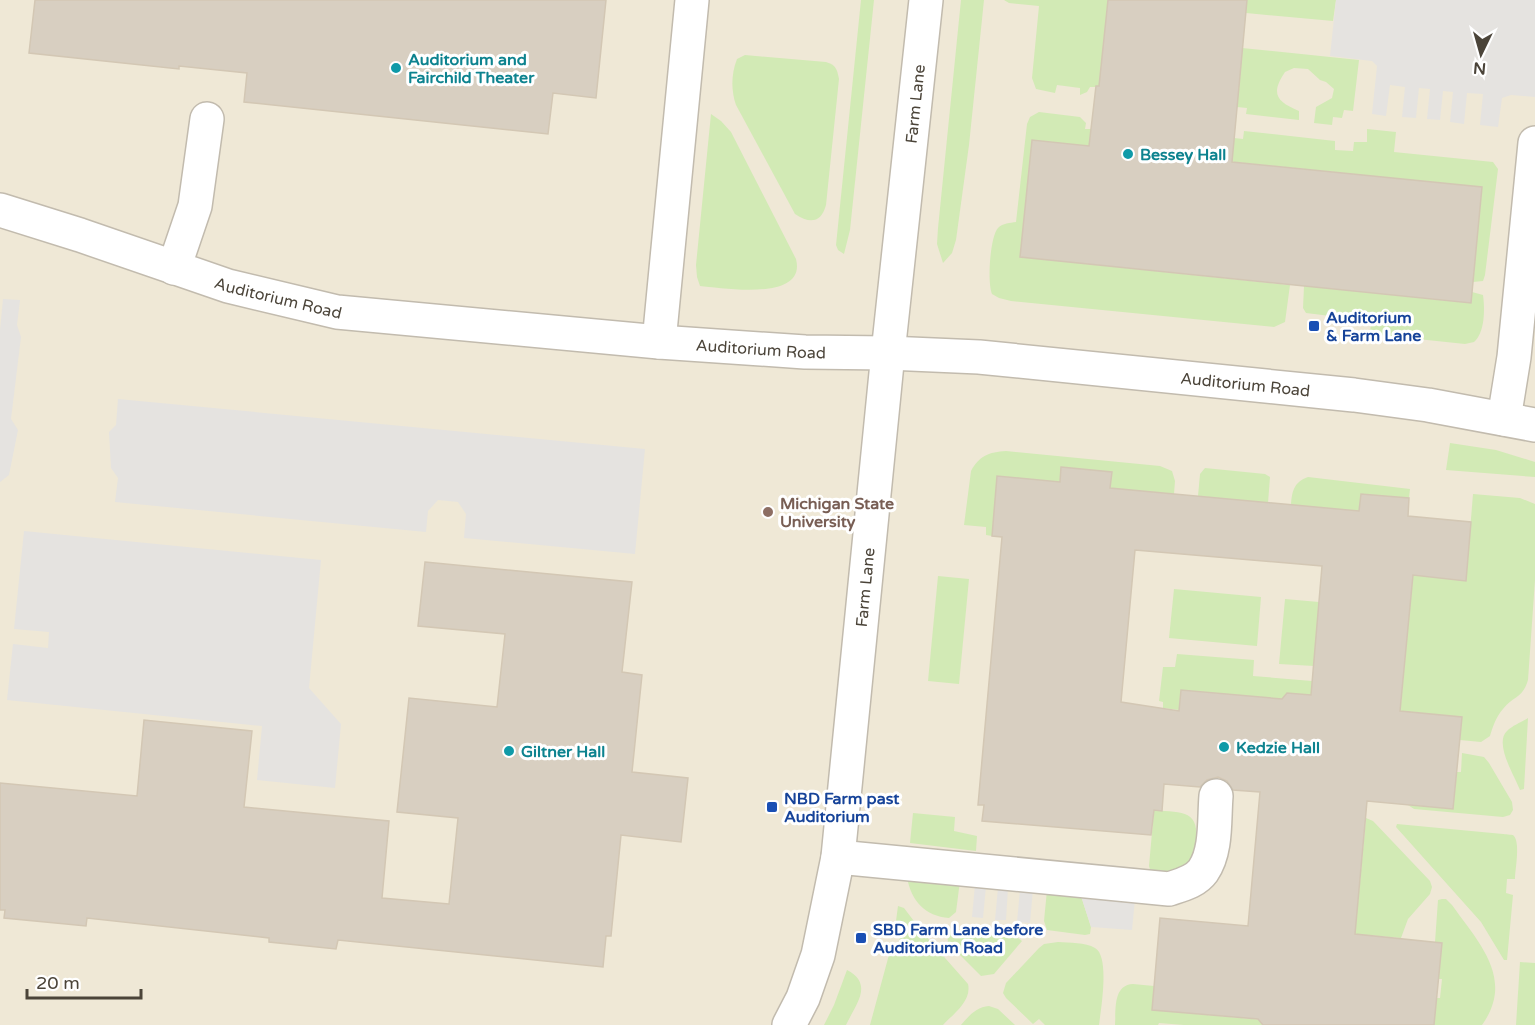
<svg xmlns="http://www.w3.org/2000/svg" width="1535" height="1025" viewBox="0 0 1535 1025" font-family="'Varela Round',sans-serif">
<style>
.education{fill:#efe8d6}
.green{fill:#d2eab5}
.parking{fill:#e5e3e0}
.building{fill:#d8cfc1;stroke:#d3c7b4;stroke-width:1.5;fill-rule:evenodd}
.lines{fill:none;stroke-linecap:round;stroke-linejoin:round}
.minor-casing{stroke:#c2bbae;stroke-width:36}
.minor{stroke:#fff;stroke-width:33}
.culture-dot{fill:#0f9aa8;stroke:#fff;stroke-width:2}
.transit-dot{fill:#1a4fb4;stroke:#fff;stroke-width:2}
.education-dot{fill:#8d6e63;stroke:#fff;stroke-width:2}
.labels{text-anchor:middle;stroke-width:6;stroke-linejoin:round;paint-order:stroke}
.culture-label{font-size:16px;font-weight:bold;fill:#0d838f;stroke:#fff;text-anchor:start}
.street-label{font-size:16px;fill:#4b4439;stroke:#fff}
.transit-label{font-size:16px;font-weight:bold;fill:#164399;stroke:#fff;text-anchor:start}
.education-label{font-size:16px;font-weight:bold;fill:#785e54;stroke:#fff;text-anchor:start}
</style>
<rect width="100%" height="100%" fill="#f6f3ec"/>
<rect class="education" x="0" y="0" width="1535" height="1025"/>
<g class="green">
<polygon points="861,0 874,0 850,230 844,254 838,250 836,245"/>
<polygon points="961,0 984,0 969,145 956,240 952,253 943,263 937,244 938,228"/>
<polygon points="1004,0 1108,0 1101,69 1104,87 1090,87 1087,92 1080,95 1080,88 1057,85 1055,93 1036,89 1032,78 1039,6 1009,3"/>
<polygon points="1247,0 1336,0 1333,21 1246,13"/>
<path d="M1242,48L1359,60L1353,111L1344,110L1342,118L1333,117L1332,125L1314,123L1316,107L1332,98L1334,89L1326,82L1320,80L1308,69L1294,68L1285,72C1270,94 1277,102 1299,111V120L1246,114L1247,108L1237,107L1238,101L1230,100Z"/>
<path d="M745,55L826,62C836,65 837,69 839,79L826,205C821,223 810,224 795,214L736,105C731,91 731,74 737,59Z"/>
<path d="M1039,112L1080,117L1086,123L1085,129H1091L1097,147L1032,140L1021,257L1290,285L1285,322L1274,327L1011,301L999,298L992,294C987,282 990,237 998,228C1003,223 1010,223 1016,222L1027,124L1030,117Z"/>
<path d="M711,114L721,121L731,132L796,259C807,302 723,288 700,286L697,277L696,265Z"/>
<polygon points="1367,129 1396,132 1394,152 1493,162 1498,169 1485,275 1483,281 1473,282 1482,187 1225,161 1234,138 1243,139 1244,131 1335,141 1335,150 1353,151 1354,142 1367,142"/>
<path d="M1304,286L1470,303L1472,292L1483,295C1485,309 1485,333 1474,342L1465,344L1370,334L1371,321L1306,313L1303,308Z"/>
<polygon points="1450,443 1496,450 1535,462 1535,477 1446,470"/>
<path d="M1006,451L1160,466L1172,471L1175,481L1174,494L1110,488L1111,472L1062,467L1060,482L998,476L992,536L986,535V527L964,525L971,471C979,456 989,452 1006,451Z"/>
<polygon points="1205,468 1265,474 1270,477 1268,503 1198,496 1200,474"/>
<path d="M1308,477L1410,489L1409,498L1361,494L1359,511L1291,505C1292,491 1294,482 1308,477Z"/>
<path d="M1473,494L1520,498L1535,504V580L1528,680C1523,698 1513,696 1503,709C1496,717 1493,726 1490,736L1481,742L1460,740L1462,717L1397,711L1401,703L1413,575L1466,580Z"/>
<polygon points="938,576 969,579 959,684 928,681"/>
<polygon points="1174,589 1261,597 1257,646 1169,638"/>
<polygon points="1285,599 1319,602 1314,666 1279,664"/>
<polygon points="1177,654 1254,660 1253,676 1312,681 1311,695 1287,693 1284,699 1181,690 1179,710 1163,708 1163,702 1159,701 1163,667 1175,667"/>
<path d="M1528,718L1524,789L1520,790C1514,775 1494,743 1507,731C1513,725 1522,722 1528,718Z"/>
<polygon points="1462,753 1484,757 1489,763 1512,802 1513,810 1510,815 1503,817 1414,809 1408,805 1453,809 1457,772 1461,772"/>
<path d="M1154,810C1184,813 1200,809 1196,846C1195,856 1195,865 1190,875L1151,873L1149,866Z"/>
<polygon points="913,813 955,817 954,831 977,836 976,851 910,843"/>
<polygon points="1366,818 1373,821 1430,881 1432,887 1430,894 1408,919 1401,938 1355,934"/>
<path d="M1397,824L1503,834C1504,834 1512,835 1513,835C1521,841 1515,870 1515,879H1507L1506,893L1513,895L1507,960H1504L1481,922L1396,827Z"/>
<path d="M907,877L960,881L956,912L949,918C925,916 911,901 907,877Z"/>
<polygon points="1047,890 1081,896 1091,927 1090,934 1085,935 1047,930 1044,921"/>
<path d="M1442,899H1446L1452,905C1479,943 1515,979 1482,1025H1434L1436,998H1440L1442,979H1438L1442,943L1435,942L1438,900Z"/>
<path d="M898,906L904,908L923,933L968,984C972,1001 953,1014 943,1025H870L890,951L896,952L900,937L894,936L895,926L901,925V923L896,921Z"/>
<path d="M951,930L1018,938L1022,941L994,974L981,976L949,944C947,938 946,935 951,930Z"/>
<path d="M1058,942C1070,943 1085,942 1095,948C1110,956 1101,1009 1099,1025H1045L1039,1019L1033,1024L1006,998L1003,993L1006,983L1039,948L1044,944Z"/>
<polygon points="1520,962 1535,963 1535,1025 1516,1025"/>
<path d="M847,970C874,984 856,1004 846,1025H824L834,1005Z"/>
<path d="M1133,984L1154,986L1152,1010L1263,1020V1025H1184L1159,1023L1158,1025H1115C1116,1009 1113,985 1133,984Z"/>
<path d="M989,1006L998,1009L1015,1025H961C969,1016 976,1007 989,1006Z"/>
</g>
<g class="parking">
<polygon points="1336,0 1535,0 1535,97 1511,95 1502,98 1498,127 1480,125 1483,94 1467,93 1464,124 1450,122 1453,92 1443,91 1440,120 1427,119 1430,89 1419,88 1416,118 1402,117 1405,87 1390,85 1386,116 1372,114 1377,66 1372,61 1330,56"/>
<polygon points="3,299 20,300 17,325 21,337 11,419 18,430 9,475 0,482 0,330"/>
<polygon points="118,399 645,449 635,554 464,538 466,514 458,502 438,500 428,511 426,532 115,502 118,478 111,468 109,432 116,425"/>
<polygon points="24,531 321,560 309,688 341,724 335,788 257,780 262,726 7,700 13,644 48,648 49,632 14,629"/>
<polygon points="978,853 1138,868 1132,930 1091,927 1081,896 1033,889 1030,923 1017,922 1020,890 1008,888 1006,920 995,920 998,888 986,886 983,918 972,917"/>
</g>
<g class="building">
<polygon points="35,0 606,0 596,98 553,93 548,134 244,102 247,73 179,66 179,69 29,53"/>
<polygon points="1108,0 1247,0 1232,162 1482,187 1471,303 1020,257 1032,140 1089,146 1096,86 1099,86"/>
<path d="M1061,467L1112,472L1110,488L1174,494L1359,511L1361,494L1409,498L1408,516L1471,522L1466,581L1413,575L1400,711L1462,717L1453,809L1367,801L1355,934L1442,943L1434,1025H1263L1258,1019L1152,1010L1160,918L1248,926L1260,792L1233,790L1227,781L1218,777L1207,780L1200,787L1164,784L1162,811L1154,810L1151,835L982,821L984,805H978L1002,537L992,536L997,476L1060,482ZM1135,550L1322,566L1311,695L1287,693L1282,699L1181,690L1179,711L1121,702Z"/>
<polygon points="425,562 632,582 622,672 642,675 632,772 688,778 681,842 621,835 611,936 606,936 603,967 338,940 336,949 269,942 269,938 87,918 86,926 4,918 5,910 0,910 0,783 137,796 144,720 252,731 244,807 389,821 382,898 449,904 458,818 397,812 409,698 497,707 505,634 418,626"/>
</g>
<g class="lines">
<defs>
<g id="minor">
<path id="s1" d="M0,210L80,235L228,286L337,312L659,342L805,352L888,353L979,357L1354,395L1428,405L1535,425"/>
<polyline points="174,268 195,206 207,119"/>
<polyline points="659,342 692,0"/>
<polyline points="1504,419 1514,357 1535,143"/>
<path d="M838,857L1169,889C1181,885 1195,882 1203,871C1217,851 1214,819 1216,796"/>
<path id="s2" d="M789,1025L803,998L818,955L838,857L888,353L926,0"/>
</g>
</defs>
<use href="#minor" class="minor-casing"/>
<use href="#minor" class="minor"/>
</g>
<g class="culture-dot">
<circle cx="396" cy="68" r="6"/>
<circle cx="1128" cy="154" r="6"/>
<circle cx="1224" cy="747" r="6"/>
<circle cx="509" cy="751" r="6"/>
</g>
<g class="transit-dot">
<rect x="1308" y="320" width="12" height="12" rx="3"/>
<rect x="766" y="801" width="12" height="12" rx="3"/>
<rect x="855" y="932" width="12" height="12" rx="3"/>
</g>
<circle class="education-dot" cx="768" cy="512" r="6"/>
<g class="labels">
<g class="culture-label">
<text x="408" y="65">Auditorium and<tspan x="408" dy="18">Fairchild Theater</tspan></text>
<text x="1140" y="160">Bessey Hall</text>
<text x="1236" y="753">Kedzie Hall</text>
<text x="521" y="757">Giltner Hall</text>
</g>
<g class="street-label">
<text dy="6" stroke="none"><textPath href="#s2" startOffset="933">Farm Lane</textPath></text>
<text dy="6" stroke="none"><textPath href="#s1" startOffset="292">Auditorium Road</textPath></text>
<text dy="6" stroke="none"><textPath href="#s1" startOffset="778">Auditorium Road</textPath></text>
<text dy="6" stroke="none"><textPath href="#s1" startOffset="1264">Auditorium Road</textPath></text>
<text dy="6" stroke="none"><textPath href="#s2" startOffset="447">Farm Lane</textPath></text>
</g>
<g class="transit-label">
<text x="1326" y="323">Auditorium<tspan x="1326" dy="18">&amp; Farm Lane</tspan></text>
<text x="784" y="804">NBD Farm past<tspan x="784" dy="18">Auditorium</tspan></text>
<text x="873" y="935">SBD Farm Lane before<tspan x="873" dy="18">Auditorium Road</tspan></text>
</g>
<g class="education-label">
<text x="780" y="509">Michigan State<tspan x="780" dy="18">University</tspan></text>
</g>
</g>
<g transform="translate(1481 54) rotate(185)" stroke="#ffffff" stroke-width="4.5" paint-order="stroke">
<path d="M0-4.5L10 22L0 15L-10 22Z" fill="#4b4439"/>
<text y="-9" font-size="16" font-weight="bold" text-anchor="middle" fill="#4b4439">N</text>
</g>
<path d="M27 989v9h114v-9" fill="none" stroke="#4b4439" stroke-width="3"/>
<text x="36" y="989" font-size="18" fill="#4b4439" stroke="#ffffff" stroke-width="4.5" paint-order="stroke">20 m</text>
</svg>
